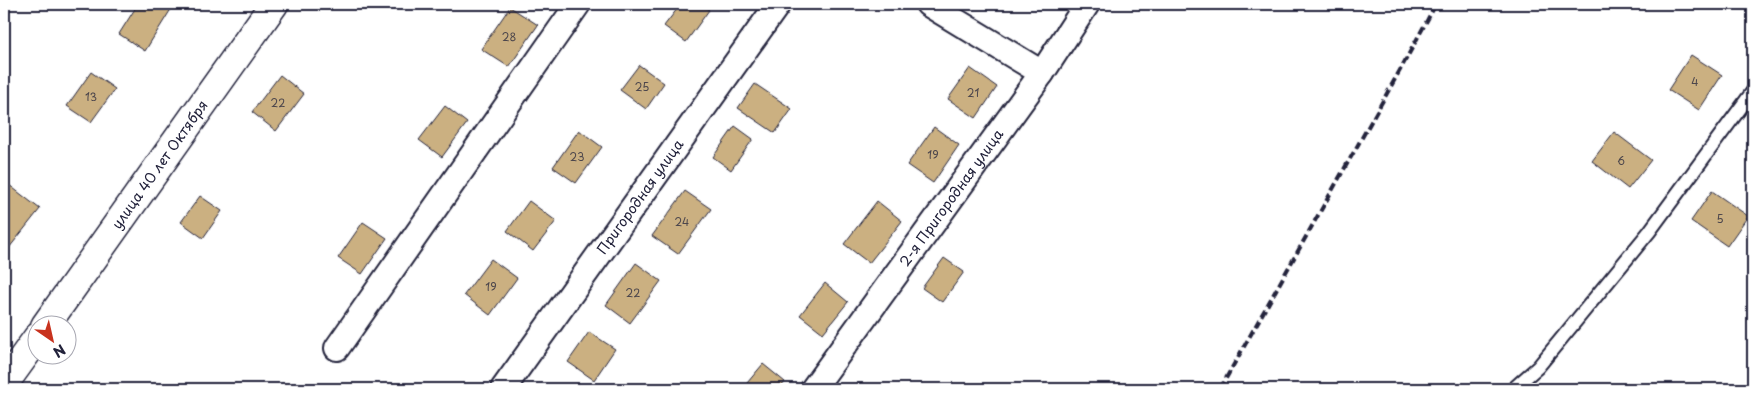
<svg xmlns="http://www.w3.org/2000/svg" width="1757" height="393" viewBox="0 0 1757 393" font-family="'Playpen Sans',sans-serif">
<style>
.building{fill:#cbb081;stroke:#22223b}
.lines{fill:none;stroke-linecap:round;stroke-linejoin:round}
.lane-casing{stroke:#22223b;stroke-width:16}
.street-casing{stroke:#22223b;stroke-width:28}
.secondary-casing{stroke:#22223b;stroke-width:31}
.lane{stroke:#fff;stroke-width:12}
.street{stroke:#fff;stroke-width:24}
.secondary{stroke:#fff;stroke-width:28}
.rail{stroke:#22223b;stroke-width:4;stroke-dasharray:8 4;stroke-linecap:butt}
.labels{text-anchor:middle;stroke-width:4;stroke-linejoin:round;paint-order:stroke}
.number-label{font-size:11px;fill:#4c464c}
.street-label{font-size:14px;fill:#22223b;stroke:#fff}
</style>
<rect width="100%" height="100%" fill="#fff"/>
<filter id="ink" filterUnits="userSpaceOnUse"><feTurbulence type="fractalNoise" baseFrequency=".02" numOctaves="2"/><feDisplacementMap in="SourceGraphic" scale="10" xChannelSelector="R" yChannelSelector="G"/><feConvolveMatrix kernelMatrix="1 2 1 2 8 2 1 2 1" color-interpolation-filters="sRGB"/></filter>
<g filter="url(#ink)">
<g class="building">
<polygon points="138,4 169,4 173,6 145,51 119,34"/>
<polygon points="681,4 700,4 709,10 686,42 664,26"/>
<polygon points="510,7 538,25 509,67 481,49"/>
<polygon points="1691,55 1722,75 1699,110 1668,90"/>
<polygon points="639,65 664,83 646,109 620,90"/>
<polygon points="970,68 997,87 976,118 948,99"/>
<polygon points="91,72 115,89 91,122 67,106"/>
<polygon points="280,75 304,94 276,131 252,112"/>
<polygon points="755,84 792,109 775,133 738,108"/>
<polygon points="445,106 467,123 442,157 419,140"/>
<polygon points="735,126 753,139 731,170 713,157"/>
<polygon points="934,127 959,145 933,183 907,165"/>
<polygon points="579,130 602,147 576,183 553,167"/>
<polygon points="1614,132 1651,160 1628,189 1592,161"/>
<polygon points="4,181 40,209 9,248 4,244"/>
<polygon points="685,191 711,209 678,254 652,236"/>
<polygon points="1712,191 1748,216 1727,246 1691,221"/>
<polygon points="200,196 222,211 203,238 181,222"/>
<polygon points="529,201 556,221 533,251 507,231"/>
<polygon points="877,201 902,221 869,263 844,244"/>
<polygon points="363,222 387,238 362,274 338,258"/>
<polygon points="944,258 964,272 942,302 922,288"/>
<polygon points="491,259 517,278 490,315 464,295"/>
<polygon points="636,263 661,281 630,323 606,305"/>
<polygon points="825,283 848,302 823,333 800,315"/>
<polygon points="589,332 615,349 594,380 568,362"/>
<polygon points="763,364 785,382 779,389 742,389"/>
</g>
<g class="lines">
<defs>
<polyline id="lane" points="1513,389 1538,367 1649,232 1753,91"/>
<g id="street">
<polyline points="928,4 1042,73"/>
<polyline points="337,348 578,4"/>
<path id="s1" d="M503,389L778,4"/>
<path id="s2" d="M813,389L1042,73L1087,4"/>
</g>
<g id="secondary">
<path id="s3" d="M45,326L274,4"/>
<polyline points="4,384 38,337"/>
</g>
</defs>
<use href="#lane" class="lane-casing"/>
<use href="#street" class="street-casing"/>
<use href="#secondary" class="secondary-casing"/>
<use href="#lane" class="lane"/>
<use href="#street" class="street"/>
<use href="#secondary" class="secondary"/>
<polyline class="rail" points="1220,389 1399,72 1436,4"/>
</g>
</g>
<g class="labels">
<g class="number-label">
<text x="509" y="41">28</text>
<text x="1695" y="86">4</text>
<text x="642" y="91">25</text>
<text x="973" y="97">21</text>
<text x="91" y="101">13</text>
<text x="278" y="107">22</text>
<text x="933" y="159">19</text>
<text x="577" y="161">23</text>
<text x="1621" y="165">6</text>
<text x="1720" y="223">5</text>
<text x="682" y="226">24</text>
<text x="491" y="291">19</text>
<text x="633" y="297">22</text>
</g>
<g class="street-label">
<text dy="5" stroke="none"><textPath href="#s3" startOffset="198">улица 40 лет Октября</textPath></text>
<text dy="5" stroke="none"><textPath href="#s1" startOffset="236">Пригородная улица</textPath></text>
<text dy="5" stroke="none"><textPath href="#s2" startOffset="236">2-я Пригородная улица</textPath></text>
</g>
</g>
<rect width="1757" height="393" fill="none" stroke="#fff" stroke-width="20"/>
<rect x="10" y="10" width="1737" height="373" fill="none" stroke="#22223b" stroke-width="2" filter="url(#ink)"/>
<g transform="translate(52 340) rotate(146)"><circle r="24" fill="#ffffff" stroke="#a7a7b1"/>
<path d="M0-4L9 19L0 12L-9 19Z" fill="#c8321e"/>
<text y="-8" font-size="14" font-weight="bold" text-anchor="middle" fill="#22223b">N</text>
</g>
</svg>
